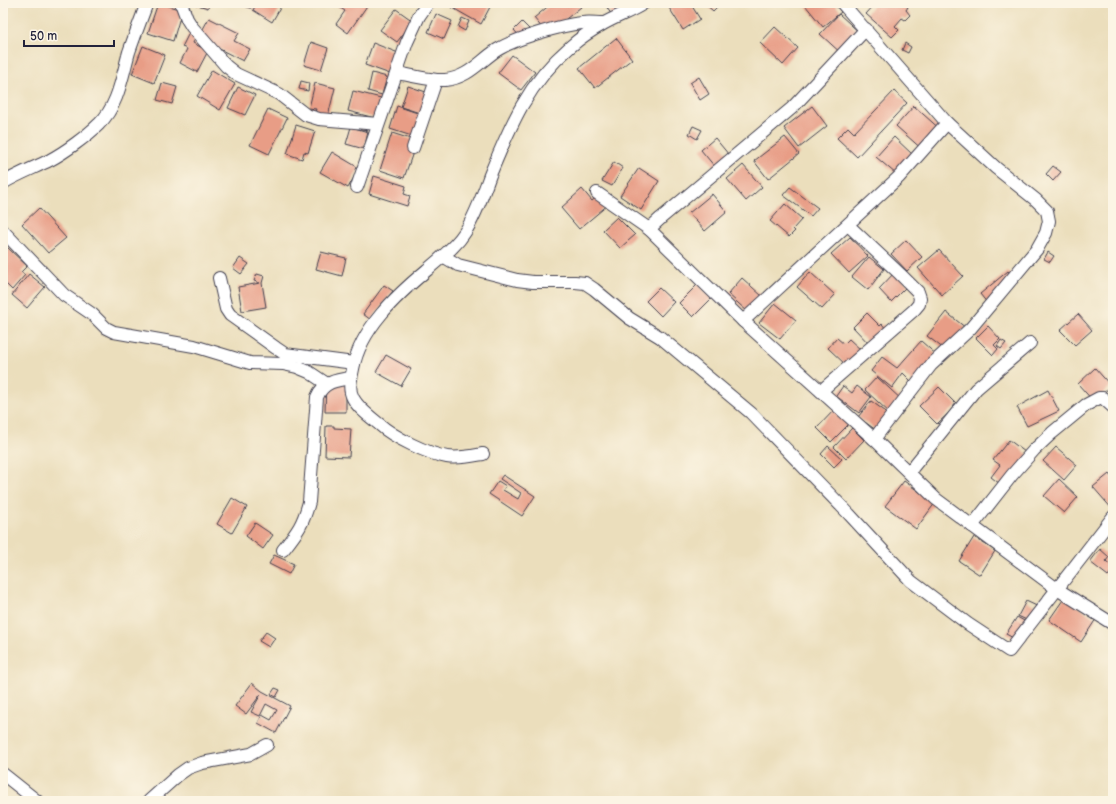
<svg xmlns="http://www.w3.org/2000/svg" width="1116" height="804" viewBox="0 0 1116 804" font-family="'Balsamiq Sans',sans-serif">
<style>
.building{fill:#e89d86}
.lines{fill:none;stroke-linecap:round;stroke-linejoin:round}
.minor-casing{stroke:#403e4e;stroke-width:14}
.minor{stroke:#fff;stroke-width:12}
</style>
<rect width="100%" height="100%" fill="#fcf5e5"/>
<filter id="ink" filterUnits="userSpaceOnUse"><feTurbulence type="fractalNoise" baseFrequency=".025" numOctaves="2"/><feDisplacementMap in="SourceGraphic" scale="8" xChannelSelector="R" yChannelSelector="G"/><feConvolveMatrix kernelMatrix="1 2 1 2 8 2 1 2 1" color-interpolation-filters="sRGB"/></filter>
<filter id="wash" filterUnits="userSpaceOnUse"><feTurbulence type="fractalNoise" baseFrequency=".012" numOctaves="4" result="noise"/><feDisplacementMap in="SourceGraphic" scale="16" xChannelSelector="R" yChannelSelector="G"/><feGaussianBlur stdDeviation="0.9" result="paint"/><feColorMatrix in="noise" values="0 0 0 0 0 0 0 0 0 0 0 0 0 0 0 0 0 1.4 0 .05"/><feComposite in="paint" operator="in"/></filter>
<g filter="url(#wash)">
<rect width="100%" height="100%" fill="#ebdebc"/>
<g id="blocks">
<g class="building">
<polygon points="158,3 182,10 173,41 148,33"/>
<polygon points="190,3 209,3 208,8"/>
<polygon points="233,3 253,3 251,8"/>
<polygon points="257,3 283,3 272,22 253,10"/>
<polygon points="333,3 369,3 348,33 336,24 345,11"/>
<polygon points="444,3 483,3 490,7 481,24"/>
<polygon points="552,3 578,3 581,7 547,34 534,18"/>
<polygon points="604,3 628,3 630,6 613,17"/>
<polygon points="666,3 680,3 682,6 687,3 690,3 700,19 683,30"/>
<polygon points="704,3 721,3 713,11"/>
<polygon points="808,3 834,3 841,12 823,27 805,5"/>
<polygon points="876,3 903,3 908,7 906,10 910,15 905,20 902,18 895,26 899,30 892,37 866,14"/>
<polygon points="396,9 413,21 397,42 380,30"/>
<polygon points="436,14 452,21 444,39 428,32"/>
<polygon points="839,14 862,35 843,55 820,34"/>
<polygon points="209,18 239,33 234,41 250,49 243,61 198,38"/>
<polygon points="462,18 469,21 465,31 458,27"/>
<polygon points="522,22 532,32 523,40 514,30"/>
<polygon points="775,27 798,48 783,65 760,43"/>
<polygon points="189,33 196,37 193,43 208,51 197,72 180,63 187,49 182,47"/>
<polygon points="616,38 632,59 595,88 579,68"/>
<polygon points="311,42 328,48 321,70 304,65"/>
<polygon points="373,43 401,54 393,75 365,65"/>
<polygon points="905,43 911,47 908,53 902,50"/>
<polygon points="143,46 165,55 154,83 132,74"/>
<polygon points="512,55 535,72 521,90 498,73"/>
<polygon points="212,70 235,84 220,110 197,96"/>
<polygon points="372,73 387,77 382,95 368,91"/>
<polygon points="699,77 709,94 700,100 690,83"/>
<polygon points="301,81 309,83 308,91 299,89"/>
<polygon points="162,83 177,87 172,104 157,100"/>
<polygon points="315,83 335,88 328,116 315,112 316,109 309,108"/>
<polygon points="408,86 432,94 426,115 401,107"/>
<polygon points="238,87 255,95 245,115 228,108"/>
<polygon points="353,91 381,98 375,118 348,111"/>
<polygon points="894,91 907,103 857,157 837,138 848,127 854,133"/>
<polygon points="397,106 426,116 418,138 390,129"/>
<polygon points="812,106 827,126 799,148 784,128"/>
<polygon points="914,106 942,131 924,151 896,126"/>
<polygon points="268,109 287,118 269,154 250,145"/>
<polygon points="296,125 315,131 308,153 304,152 302,159 287,154"/>
<polygon points="693,126 702,130 697,139 689,134"/>
<polygon points="351,127 368,132 364,149 346,144"/>
<polygon points="392,133 417,141 404,178 380,170"/>
<polygon points="785,137 799,154 768,179 754,161"/>
<polygon points="894,137 913,155 896,174 876,157"/>
<polygon points="715,138 729,155 715,167 701,150"/>
<polygon points="332,152 359,168 348,188 320,172"/>
<polygon points="614,162 623,168 612,186 602,181"/>
<polygon points="743,165 762,187 746,201 727,179"/>
<polygon points="1053,166 1061,172 1053,181 1046,174"/>
<polygon points="639,168 659,181 641,210 620,196"/>
<polygon points="374,176 406,186 404,194 410,196 407,206 369,194"/>
<polygon points="790,187 818,208 811,216 783,195"/>
<polygon points="582,189 592,201 600,194 609,204 579,229 561,208"/>
<polygon points="712,194 727,212 705,231 689,213"/>
<polygon points="785,204 802,219 793,229 795,231 789,237 770,221"/>
<polygon points="39,208 66,238 48,253 22,224"/>
<polygon points="617,217 635,235 620,248 603,230"/>
<polygon points="850,237 868,256 849,273 831,254"/>
<polygon points="906,240 922,257 907,271 891,254"/>
<polygon points="7,247 27,266 21,272 25,275 12,290 3,281 3,252"/>
<polygon points="939,250 963,276 942,295 918,268"/>
<polygon points="321,252 346,258 342,276 316,269"/>
<polygon points="1048,252 1054,256 1050,262 1044,259"/>
<polygon points="869,257 884,269 868,290 852,277"/>
<polygon points="240,258 249,264 241,274 233,268"/>
<polygon points="1008,271 1016,281 988,304 980,294"/>
<polygon points="810,272 835,295 822,309 797,287"/>
<polygon points="895,272 908,285 891,302 879,289"/>
<polygon points="29,274 45,287 27,308 12,295"/>
<polygon points="257,274 264,276 262,283 266,307 242,311 238,287 260,283 254,281"/>
<polygon points="742,278 762,296 748,312 728,294"/>
<polygon points="698,284 712,298 693,317 679,303"/>
<polygon points="384,285 393,291 371,320 363,314"/>
<polygon points="659,288 674,302 661,316 646,301"/>
<polygon points="775,303 796,320 780,339 759,323"/>
<polygon points="946,312 966,328 948,352 927,336"/>
<polygon points="867,313 880,326 882,324 887,330 871,346 853,327"/>
<polygon points="1078,314 1092,330 1075,345 1060,330"/>
<polygon points="988,326 1000,339 994,345 998,349 993,355 976,338"/>
<polygon points="837,338 844,344 849,339 861,350 847,366 828,348"/>
<polygon points="1001,340 1006,343 1001,349 997,346"/>
<polygon points="921,341 939,357 914,384 903,373 892,388 871,371 882,357 897,368"/>
<polygon points="386,355 411,369 401,386 376,372"/>
<polygon points="1095,368 1111,386 1094,402 1078,384"/>
<polygon points="877,377 903,401 891,414 865,390"/>
<polygon points="326,380 346,380 346,412 325,412"/>
<polygon points="843,386 852,393 857,386 871,397 859,413 836,396"/>
<polygon points="939,387 957,405 937,424 919,406"/>
<polygon points="1048,390 1059,411 1027,426 1017,407"/>
<polygon points="871,401 889,414 880,433 858,417"/>
<polygon points="835,409 849,424 831,442 817,428"/>
<polygon points="326,426 334,426 334,428 351,429 349,457 325,456"/>
<polygon points="852,428 864,440 846,459 834,447"/>
<polygon points="1009,440 1029,455 1004,487 991,477 1000,465 993,460"/>
<polygon points="828,446 842,459 834,467 821,454"/>
<polygon points="1056,447 1077,465 1064,480 1043,461"/>
<polygon points="1109,474 1113,479 1113,510 1093,487"/>
<polygon points="503,475 535,496 522,516 489,494 498,481 506,486 503,490 518,499 521,493 500,479"/>
<polygon points="1059,479 1078,497 1064,513 1044,496"/>
<polygon points="904,481 935,503 916,529 885,506"/>
<polygon points="232,498 247,507 232,533 217,524"/>
<polygon points="255,523 273,535 263,549 246,536"/>
<polygon points="974,537 995,551 980,575 959,561"/>
<polygon points="1100,549 1109,557 1106,561 1113,567 1113,570 1108,576 1090,562"/>
<polygon points="274,555 294,564 289,574 269,564"/>
<polygon points="1065,597 1096,619 1081,642 1049,620"/>
<polygon points="1026,601 1041,608 1033,623 1018,616"/>
<polygon points="1017,617 1026,622 1015,639 1006,634"/>
<polygon points="266,632 275,638 269,647 259,641"/>
<polygon points="252,683 262,691 290,706 276,733 258,723 262,715 271,720 277,710 266,704 260,716 251,712 261,694 246,714 235,706"/>
<polygon points="275,688 280,690 276,697 271,694"/>
</g>
</g>
</g>
<g filter="url(#ink)">
<use href="#blocks" fill-opacity="0" stroke="#403e4e" stroke-width="1"/>
<g class="lines">
<defs>
<g id="minor">
<polyline points="181,3 187,19 192,27 226,66 236,74 279,94 306,115 319,119 378,124"/>
<polyline points="842,3 947,123 996,168 1036,200 1047,211 1049,221 1046,233 1037,249 970,329 931,365 874,439"/>
<path d="M397,73C410,75 433,81 445,80C468,78 480,61 497,50C514,39 561,25 582,23C588,22 596,23 603,23"/>
<polyline points="413,148 436,80"/>
<path d="M3,183C18,174 34,168 50,160C65,152 87,136 99,124C118,106 122,77 129,52C135,35 141,19 147,3"/>
<polyline points="357,187 407,42 419,16 428,3"/>
<polyline points="597,193 649,229 661,218 792,108 866,29"/>
<polyline points="649,229 743,321 874,439 936,499 1057,589 1113,624"/>
<polyline points="3,231 64,295 92,314 106,328 114,332 194,346 250,363 283,364 297,367 309,372 327,384"/>
<polyline points="443,256 458,265 517,280 533,282 575,282 585,283 594,289 629,318 660,337 751,413 849,514 911,581 968,624 1009,651 1113,517"/>
<polyline points="219,278 226,309 230,315 276,348 285,354 354,363"/>
<polyline points="743,321 899,177 947,123"/>
<polyline points="821,391 914,310 919,304 920,298 918,292 900,274 848,225"/>
<path d="M483,454C472,456 459,459 447,457C428,454 393,437 379,424C370,417 358,408 353,398C348,389 351,379 353,369C360,329 397,295 427,270C440,258 455,248 465,232C476,215 483,194 490,175C511,124 528,83 570,47C580,38 592,30 603,24C616,16 631,12 644,3"/>
<polyline points="909,472 976,389 1030,343"/>
<polyline points="972,526 1012,475 1034,450 1052,433 1086,405 1099,398 1103,398 1113,407"/>
<path d="M283,550C297,532 303,525 309,502L317,397C323,382 336,380 351,378"/>
<polyline points="3,774 37,801"/>
<polyline points="149,801 178,775 188,768 202,763 251,754 267,745"/>
</g>
</defs>
<use href="#minor" class="minor-casing"/>
<use href="#minor" class="minor"/>
</g>
</g>
<rect width="1116" height="804" fill="none" stroke="#fcf5e5" stroke-width="16"/>
<path d="M24 40v6h90v-6" fill="none" stroke="#22223b" stroke-width="2"/>
<text x="30" y="40" font-size="12" fill="#22223b" stroke="#fcf5e5" stroke-width="3" paint-order="stroke">50 m</text>
</svg>
